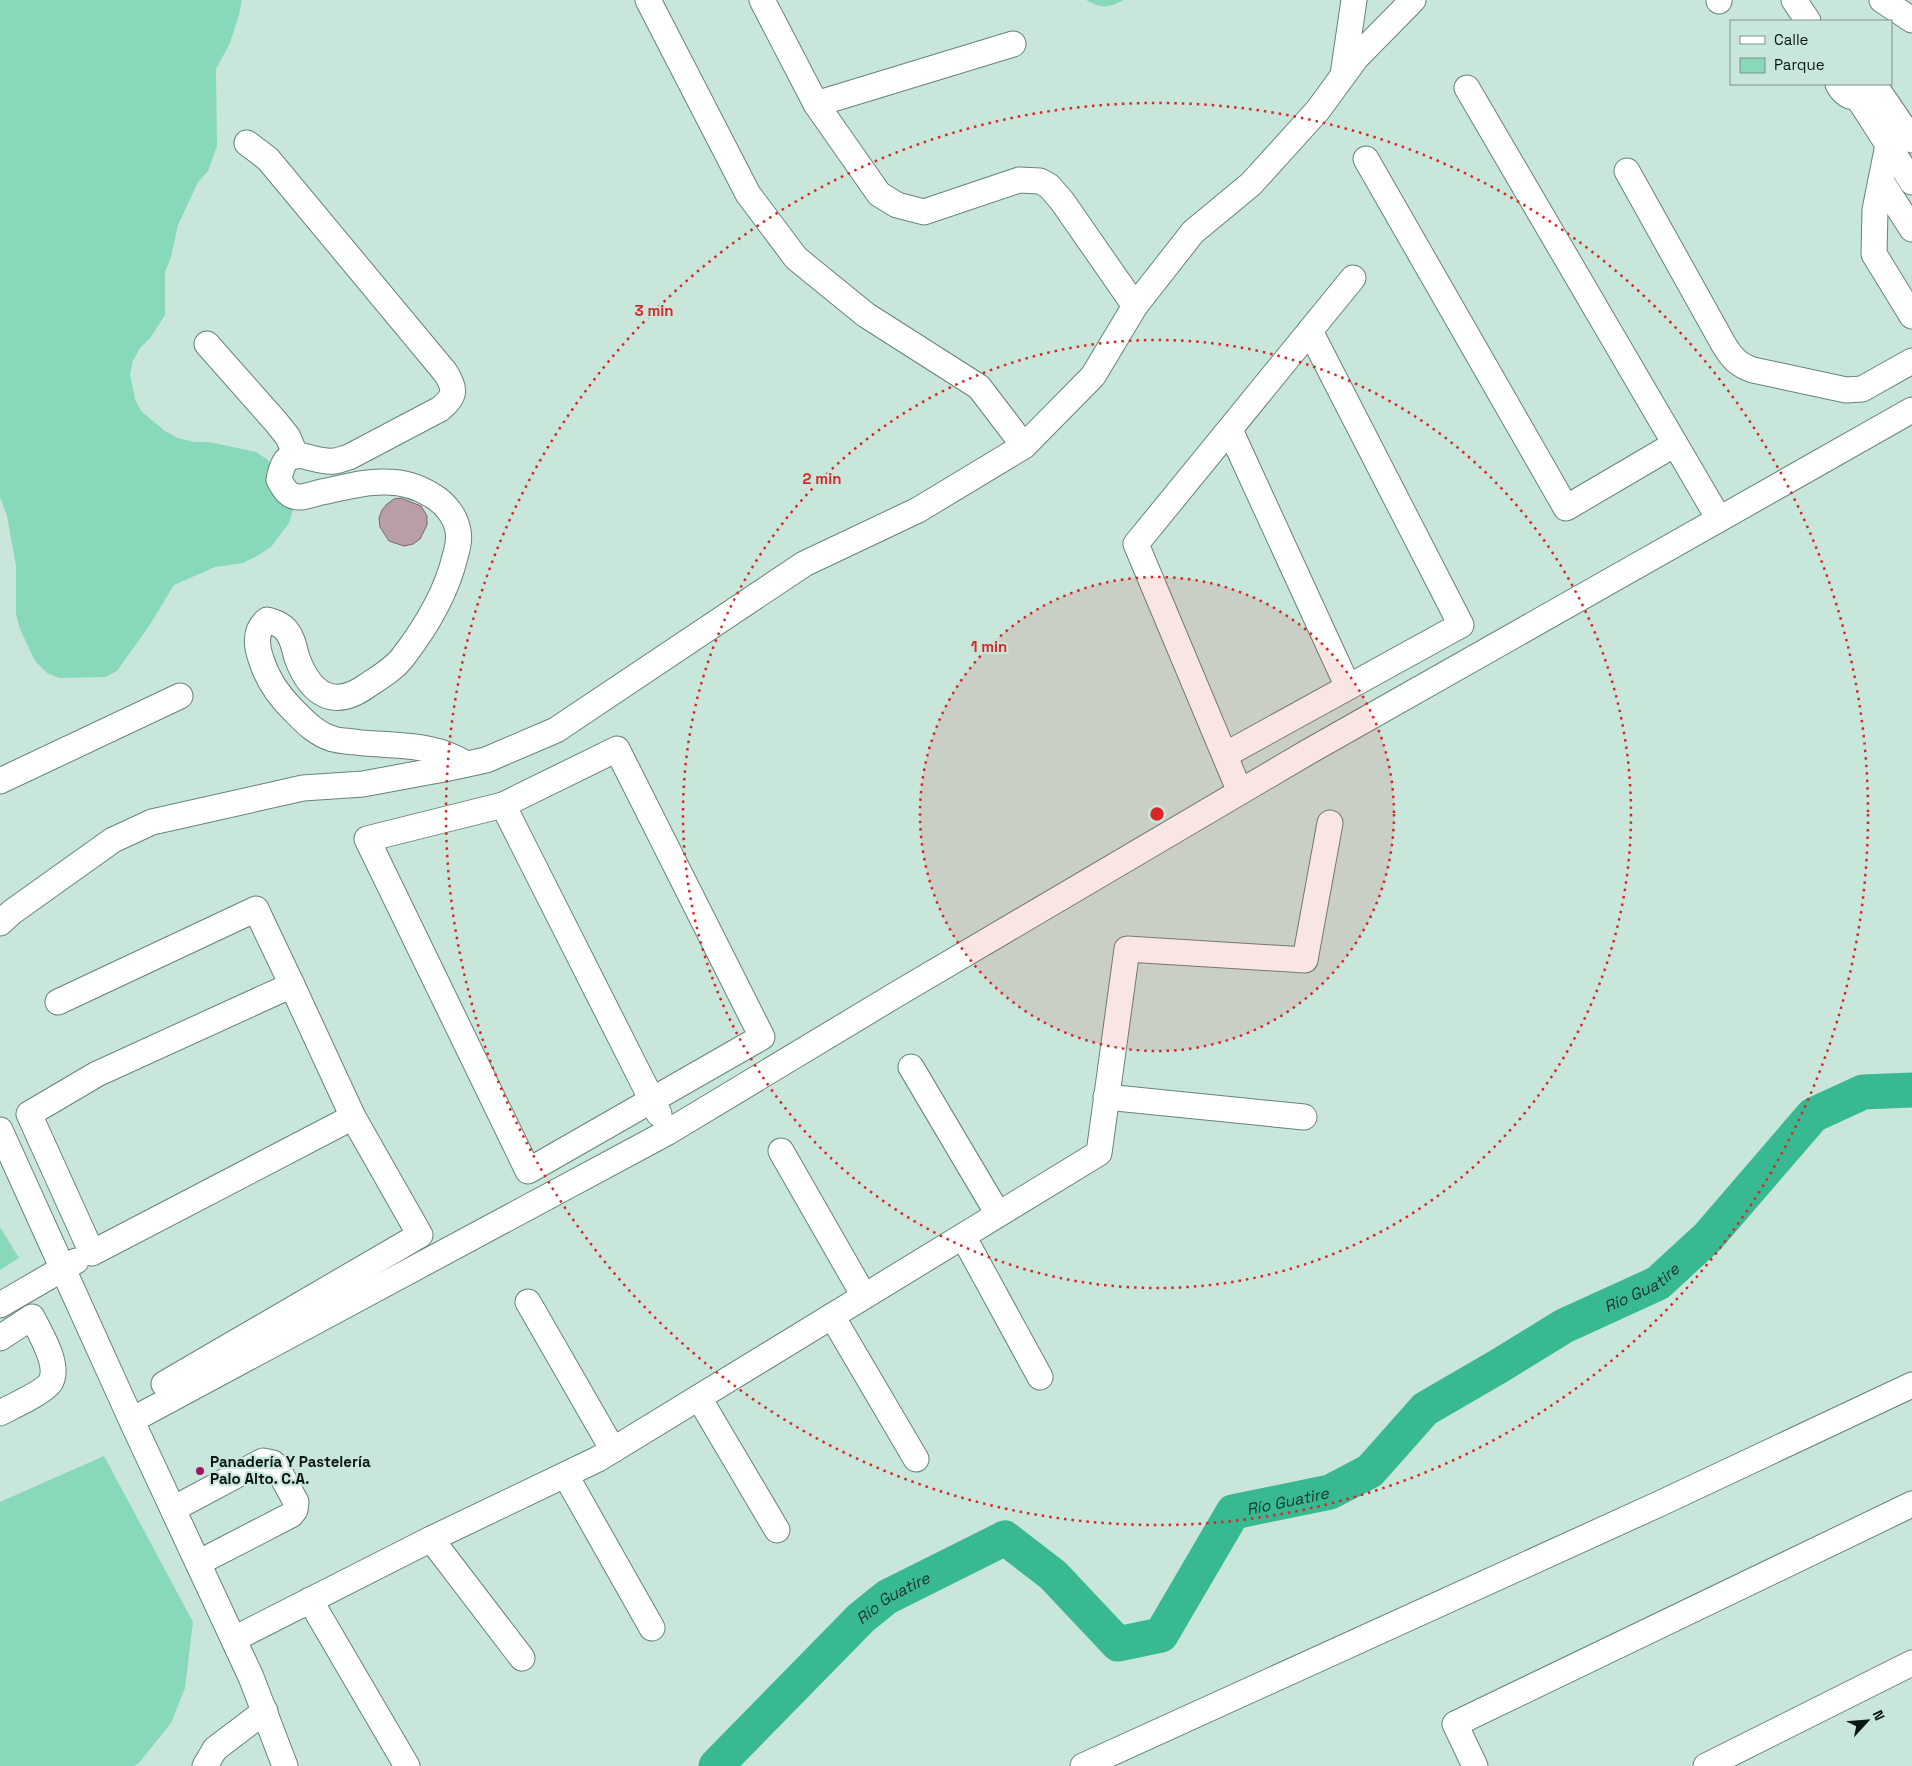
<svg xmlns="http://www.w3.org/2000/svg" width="1912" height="1766" viewBox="0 0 1912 1766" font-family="'Space Grotesk',sans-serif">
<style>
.green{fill:#88d9ba}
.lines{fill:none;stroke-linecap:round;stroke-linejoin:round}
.river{stroke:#38b991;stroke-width:35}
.building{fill:#b99eaa;stroke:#7d6470}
.minor-casing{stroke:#678378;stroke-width:27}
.minor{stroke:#fff;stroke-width:25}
.ring{fill:none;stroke:#d62828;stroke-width:2.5;stroke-dasharray:2.5 5}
.poi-dot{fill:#9a176b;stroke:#c8e6da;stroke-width:2}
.labels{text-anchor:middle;stroke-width:4.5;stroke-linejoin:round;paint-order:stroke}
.poi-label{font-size:15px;font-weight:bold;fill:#0c1713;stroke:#c8e6da;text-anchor:start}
.water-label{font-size:16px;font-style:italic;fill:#1c322a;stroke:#c8e6da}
.centre{fill:#d62828;stroke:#c8e6da;stroke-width:2.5}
.ring-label{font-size:15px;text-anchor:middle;font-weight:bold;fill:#d62828;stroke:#c8e6da;stroke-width:4.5;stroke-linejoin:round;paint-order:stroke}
</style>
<rect width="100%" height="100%" fill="#c8e6da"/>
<g class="green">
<polygon points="0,0 242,0 239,15 230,43 216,69 217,146 208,171 198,182 178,225 171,257 165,272 165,315 151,337 140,348 133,361 130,374 135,399 141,411 165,431 178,438 194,442 209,442 256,452 268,460 289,498 293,510 289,523 271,547 257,556 243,563 215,567 174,585 149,626 117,671 105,677 59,678 47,673 35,661 20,629 16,614 16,566 7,516 0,497"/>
<path d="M1086,0H1124C1107,8 1102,9 1086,0Z"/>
<polygon points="0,1227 19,1258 0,1270"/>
<polygon points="104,1456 193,1622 185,1688 171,1723 138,1764 134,1766 0,1766 0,1502"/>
</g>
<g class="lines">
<path class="river" id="s1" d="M716,1766L861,1618L887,1597L1005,1538L1053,1575L1118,1644L1161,1635L1233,1512L1330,1492L1370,1471L1425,1409L1499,1366L1564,1326L1658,1283L1708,1237L1813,1115L1863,1092L1912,1090"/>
</g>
<polygon class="building" points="401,498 421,506 427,516 427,525 420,539 413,544 404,546 389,541 380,527 379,518 382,510 387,504 394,499"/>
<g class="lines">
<defs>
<g id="minor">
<polyline points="648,0 748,194 796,258 866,315 979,387 1024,446"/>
<polyline points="762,0 816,104 879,194 897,205 924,212 1019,180 1040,181 1049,186 1062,201 1135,306"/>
<polyline points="1719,0 1719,1"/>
<polyline points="1794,0 1808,21"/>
<polyline points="1882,0 1912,20"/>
<polyline points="1343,75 1354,0"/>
<path d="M1838,84C1845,98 1859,102 1872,91"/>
<polyline points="1875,86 1912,140"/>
<polyline points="1467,88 1719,519"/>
<polyline points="1858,98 1912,182"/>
<polyline points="816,104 1013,44"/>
<path d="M247,143L268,159L445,372C456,389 456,396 440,409L349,457C344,458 339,461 334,461C309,464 286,437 279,480C284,489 289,498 301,497C310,496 318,492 327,491C346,487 366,481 386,482C402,482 419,487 433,496C445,503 456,517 458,531C460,540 457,549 455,557C446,594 426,627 403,657C394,669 380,677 368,685C334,710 311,695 297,658C294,648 293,638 286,630C281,624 274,622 267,620C255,630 256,645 261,659C267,679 278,695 293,710C305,722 316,734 333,739C339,741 348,741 355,742C393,747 433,742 466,764"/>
<polyline points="1888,145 1875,210 1874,254 1912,316"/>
<polyline points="1366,159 1566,508 1675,444"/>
<path d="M1627,171L1724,345C1732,358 1738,365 1753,370L1846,390L1862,389L1912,361"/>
<polyline points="1881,181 1912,229"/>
<polyline points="207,344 276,422 288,437 296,456"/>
<polyline points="1230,430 1348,687"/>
<polygon points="617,749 762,1037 528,1171 367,839 503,805"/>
<polyline points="1225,755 1461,625 1310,331"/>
<polyline points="0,781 180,696"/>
<polyline points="1240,792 1136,544 1353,278"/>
<polyline points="503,805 659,1114"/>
<polyline points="0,923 12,912 113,840 152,822 303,788 363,784 444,769 486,760 556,730 804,564 918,510 1024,446 1093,376 1135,306 1193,232 1251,184 1318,110 1356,58 1413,0"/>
<polyline points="292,985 353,1117"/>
<polyline points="58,1002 256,909 292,985 97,1074 29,1114 92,1253 353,1117 420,1235 164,1384"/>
<polyline points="911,1067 998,1214"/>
<polyline points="1106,1097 1304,1117"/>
<polyline points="0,1130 135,1428 251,1677 285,1766"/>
<polyline points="781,1151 864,1296"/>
<polyline points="963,1236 1040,1377"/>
<polyline points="528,1302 613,1450"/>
<polyline points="0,1305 76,1261"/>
<polyline points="832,1316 916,1459"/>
<path d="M0,1338L32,1317C40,1333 61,1366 50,1383C44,1392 11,1407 0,1413"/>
<polyline points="699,1398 777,1530"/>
<polyline points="132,1420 668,1132 897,994 1308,752 1912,410"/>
<polyline points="566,1476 652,1628"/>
<polyline points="173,1509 263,1461 273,1463 278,1469 296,1502 295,1510 291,1515 198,1563"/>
<polyline points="431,1539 522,1658"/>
<polyline points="310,1600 407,1766"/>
<polyline points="234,1639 431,1539 598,1459 1099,1153 1127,949 1305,960 1330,823"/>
<polyline points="205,1766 215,1749 265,1711"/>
<polyline points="1083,1766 1659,1504 1912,1385"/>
<polyline points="1475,1766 1455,1724 1912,1504"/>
<polyline points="1706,1766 1912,1663"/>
</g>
</defs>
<use href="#minor" class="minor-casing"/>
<use href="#minor" class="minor"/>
</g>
<circle cx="1157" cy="814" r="237" fill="#d62828" fill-opacity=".12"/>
<g class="ring">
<circle cx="1157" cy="814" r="237"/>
<circle cx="1157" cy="814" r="474"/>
<circle cx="1157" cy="814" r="711"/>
</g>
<circle class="poi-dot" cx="200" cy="1471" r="5"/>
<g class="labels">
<g class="poi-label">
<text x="210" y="1467">Panadería Y Pastelería<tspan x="210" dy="17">Palo Alto. C.A.</tspan></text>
</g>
<g class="water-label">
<text dy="6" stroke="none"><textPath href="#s1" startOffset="1190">Río Guatire</textPath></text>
<text dy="6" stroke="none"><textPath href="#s1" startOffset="770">Río Guatire</textPath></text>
<text dy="6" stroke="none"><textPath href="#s1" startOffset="245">Río Guatire</textPath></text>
</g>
</g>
<circle cx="1157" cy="814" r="8" class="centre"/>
<g class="ring-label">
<text x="654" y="316">3 min</text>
<text x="822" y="484">2 min</text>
<text x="989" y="652">1 min</text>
</g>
<rect x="1730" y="20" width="162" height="65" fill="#c8e6da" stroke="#7d938a"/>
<rect x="1740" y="36" width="25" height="8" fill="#ffffff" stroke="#7d938a"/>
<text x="1774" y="45" font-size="15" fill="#0c1713">Calle</text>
<rect x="1740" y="58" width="25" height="15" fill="#88d9ba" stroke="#7d938a"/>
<text x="1774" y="70" font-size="15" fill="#0c1713">Parque</text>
<g transform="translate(1867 1721) rotate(64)" stroke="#c8e6da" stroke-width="4" paint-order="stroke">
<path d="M0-4L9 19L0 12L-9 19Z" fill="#0c1713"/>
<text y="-8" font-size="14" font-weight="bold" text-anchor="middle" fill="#0c1713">N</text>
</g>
</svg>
